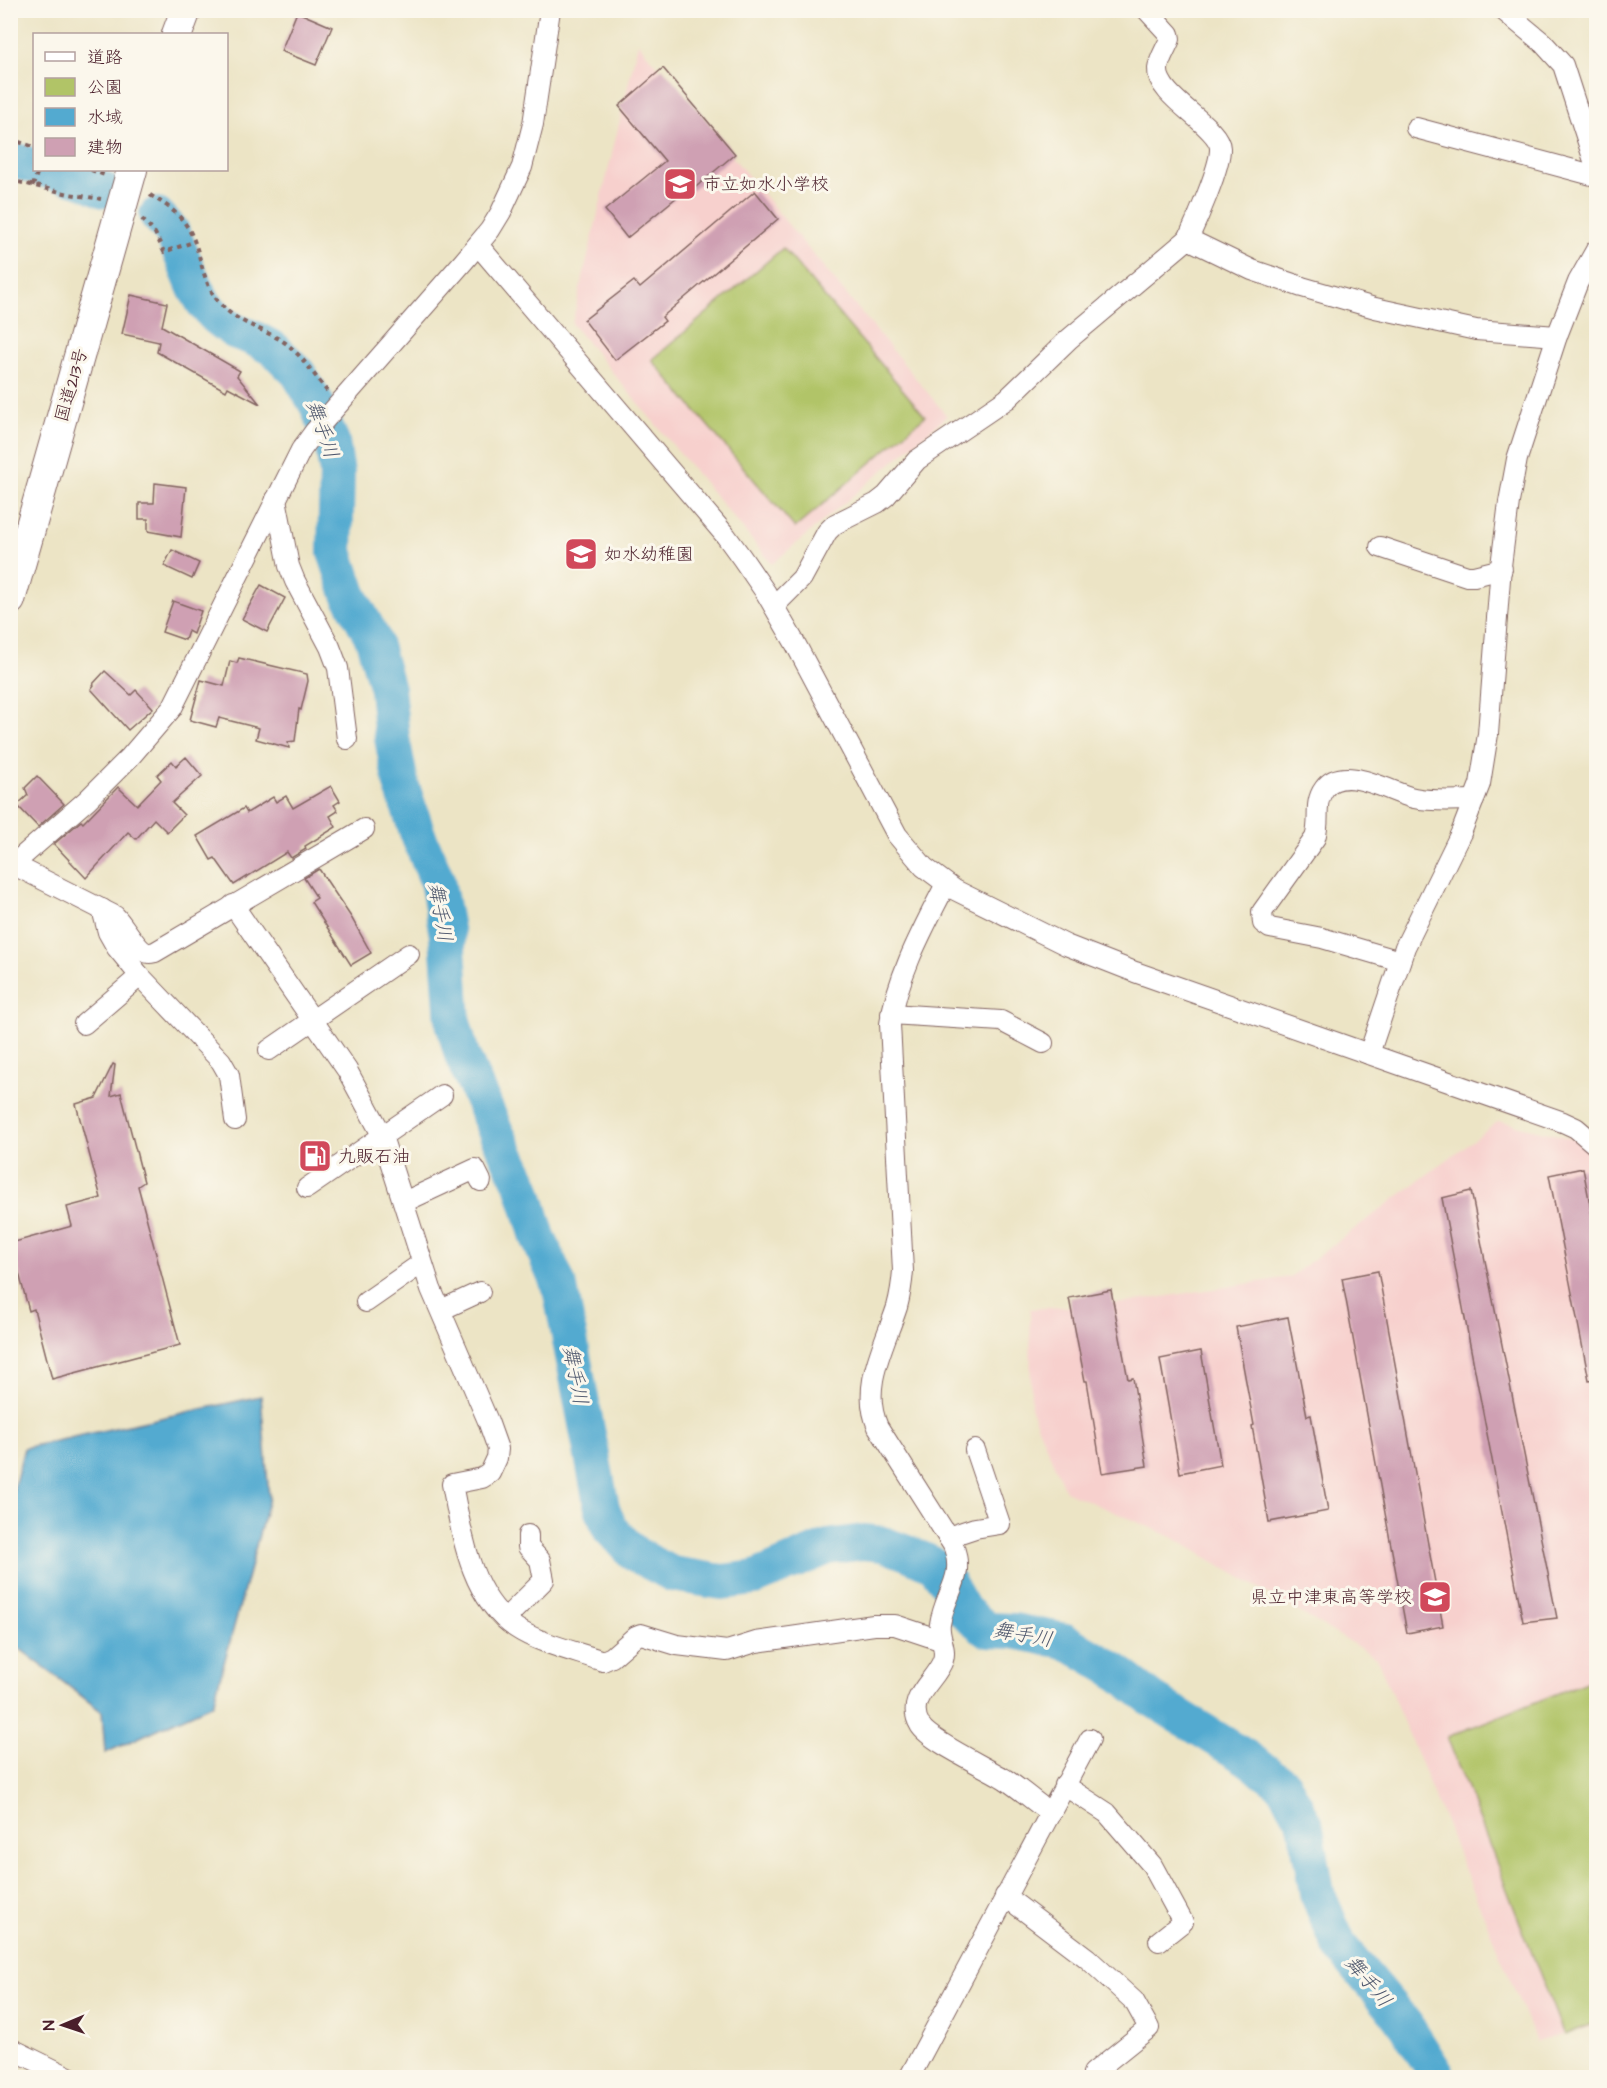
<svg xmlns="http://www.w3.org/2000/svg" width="1607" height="2088" viewBox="0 0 1607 2088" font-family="'Architects Daughter','Klee One',sans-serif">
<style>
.built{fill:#f7d0cd}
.green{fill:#b1c467;stroke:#7e7249;stroke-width:1.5}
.water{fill:#53aad0;stroke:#4e647e;stroke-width:1.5}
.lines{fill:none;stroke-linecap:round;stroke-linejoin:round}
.river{stroke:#53aad0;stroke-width:36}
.building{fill:#cfa0b3}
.minor-casing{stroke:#836461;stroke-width:22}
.highway-casing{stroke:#836461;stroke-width:32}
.path{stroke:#836461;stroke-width:4;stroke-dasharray:4.5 4.5;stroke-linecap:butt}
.minor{stroke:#fff;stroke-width:20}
.highway{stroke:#fff;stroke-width:30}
.labels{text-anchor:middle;stroke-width:6;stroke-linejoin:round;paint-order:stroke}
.poi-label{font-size:18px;fill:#4a1f2b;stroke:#fbf7ec;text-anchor:start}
.street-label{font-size:18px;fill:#4a1f2b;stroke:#fbf7ec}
.water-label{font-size:20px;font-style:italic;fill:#4e576d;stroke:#fbf7ec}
</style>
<rect width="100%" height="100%" fill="#fbf7ec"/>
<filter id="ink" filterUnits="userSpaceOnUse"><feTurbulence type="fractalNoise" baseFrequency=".0167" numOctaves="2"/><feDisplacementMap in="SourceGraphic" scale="12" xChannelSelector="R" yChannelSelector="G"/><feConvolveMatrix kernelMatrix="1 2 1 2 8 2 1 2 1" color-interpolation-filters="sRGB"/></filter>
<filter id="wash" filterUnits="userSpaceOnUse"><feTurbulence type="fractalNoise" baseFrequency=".008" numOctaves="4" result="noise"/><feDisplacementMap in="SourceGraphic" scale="24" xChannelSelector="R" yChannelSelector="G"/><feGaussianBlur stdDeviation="1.35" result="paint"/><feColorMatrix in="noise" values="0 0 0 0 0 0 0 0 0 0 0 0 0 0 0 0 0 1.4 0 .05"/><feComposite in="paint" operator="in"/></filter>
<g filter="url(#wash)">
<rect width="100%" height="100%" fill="#ece4c5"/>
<g class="built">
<polygon points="638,43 947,416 772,564 572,324"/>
<polygon points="1499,1121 1578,1140 1596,1158 1596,2026 1536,2042 1377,1658 1172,1537 1065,1491 1031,1410 1030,1309 1124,1303 1290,1277"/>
</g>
<g class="green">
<polygon points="783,248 925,416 795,528 652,360"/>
<polygon points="1596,1678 1596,2023 1564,2035 1447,1737"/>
</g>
<polygon class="water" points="261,1396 269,1498 213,1704 105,1753 102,1712 11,1642 11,1499 24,1448"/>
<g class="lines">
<g class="river">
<polyline points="10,159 34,166"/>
<polyline points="46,170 83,180 104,190"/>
<polyline points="157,215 171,230 195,288 205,305 217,318 234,331 253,338 274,349 298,373 317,405 332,442 337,473 335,552 349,594 373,639 387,689 392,738 401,784 418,835 437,880 447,935 453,1022 462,1055 496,1132 523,1187 538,1237 560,1288 602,1508 610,1529 635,1554 672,1574 722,1582 755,1578 828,1547 863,1542 883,1544 912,1555 934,1565 950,1586 964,1611 988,1630 1013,1631 1065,1641 1116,1671 1152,1699 1247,1758 1284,1785 1305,1823 1317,1893 1339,1945 1405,2024 1439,2078"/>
</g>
</g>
<g id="blocks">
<g class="building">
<polygon points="297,12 332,27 316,65 281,51"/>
<polygon points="663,68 735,154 691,191 688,188 627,238 605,210 665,161 619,106"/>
<polygon points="755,191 778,219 662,317 665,321 615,360 584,320 634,281 640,288"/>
<polygon points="131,295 167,303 162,326 240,371 237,376 260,404 228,387 226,391 157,352 159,342 122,334"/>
<polygon points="155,483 186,487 181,537 148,531 148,519 139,519 139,503 154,503"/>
<polygon points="172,550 199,563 192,579 164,566"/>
<polygon points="261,585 285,598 267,632 242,619"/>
<polygon points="173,601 201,611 193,634 188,631 185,640 162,632"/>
<polygon points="239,658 307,674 308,681 301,710 299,709 295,741 288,742 289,748 256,739 259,728 219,718 216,727 190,720 201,680 224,686 230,661 237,663"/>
<polygon points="105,671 131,695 136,690 153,708 128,730 91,689 94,685 93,684"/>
<polygon points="186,757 202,776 172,803 184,815 167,832 154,819 136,839 128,832 86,878 54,844 81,821 83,823 118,787 137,805 161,780 157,775 172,761 176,766"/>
<polygon points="37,776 64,804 38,827 17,805 28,795 25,788"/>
<polygon points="331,786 340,801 334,805 338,811 330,816 336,827 305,846 306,849 291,858 287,852 234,885 215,858 211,860 197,836 244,808 247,813 273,797 276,802 286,796 293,808"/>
<polygon points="319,869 351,917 371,953 351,965 311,902 317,898 304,878"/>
<polygon points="113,1064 115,1065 111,1096 121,1093 144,1182 138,1186 180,1345 52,1379 34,1309 29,1311 11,1243 72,1226 67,1207 101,1198 76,1104 96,1098"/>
<polygon points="1583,1168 1596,1236 1596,1379 1589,1380 1549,1175"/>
<polygon points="1471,1191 1557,1618 1523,1622 1442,1198"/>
<polygon points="1378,1271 1443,1626 1407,1633 1342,1278"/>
<polygon points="1111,1290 1128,1379 1133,1378 1147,1466 1102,1473 1087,1381 1085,1381 1069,1298"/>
<polygon points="1288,1317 1307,1416 1311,1415 1328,1511 1269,1522 1252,1426 1254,1425 1236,1327"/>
<polygon points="1201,1351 1221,1465 1180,1473 1160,1359"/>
</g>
</g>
</g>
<g filter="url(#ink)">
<use href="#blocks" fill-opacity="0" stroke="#836461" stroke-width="1.5"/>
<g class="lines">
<defs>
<g id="minor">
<path d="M1147,10L1169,34L1170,39C1166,49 1159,59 1158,69C1156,97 1219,125 1220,148C1221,166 1196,222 1188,239"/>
<polyline points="1503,10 1543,43 1563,65 1596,167"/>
<polyline points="1416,128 1596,176"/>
<polyline points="478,245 726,536 742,558 766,593 795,643 897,835 924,867 955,890 1066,945 1135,972 1563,1122 1576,1128 1596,1145"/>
<polyline points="276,499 289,566 295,581 330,647 338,668 347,739"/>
<polyline points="1380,547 1467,576 1474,576 1502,569"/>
<polyline points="774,606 802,578 827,532 835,524 877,503 886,496 917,460 1007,399 1069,339 1188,239 1252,270 1302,287 1375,308 1476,330 1557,336"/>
<path d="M14,865L115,916C124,925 136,948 145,952C149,954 151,953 155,952L364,829"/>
<polyline points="10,867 87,800 130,757 172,708 301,450 315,431 464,261 490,230 501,212 522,167 533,124 550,10"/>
<path d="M946,884C923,929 898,974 890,1024L903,1271C902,1283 900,1296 897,1307C884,1347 860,1387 878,1427L953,1545C966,1578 945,1592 940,1624C938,1636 947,1648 943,1660C936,1681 904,1698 920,1725C929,1741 986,1767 1005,1779C1020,1789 1034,1801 1049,1812"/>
<path d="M233,905L347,1070L381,1133L431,1289L488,1421L498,1449L497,1458L490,1473L482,1478L452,1484C462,1534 470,1597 516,1628C538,1643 577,1652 603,1661L612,1657L636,1636L641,1634L677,1645L727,1651L756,1642L874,1625H895L940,1640"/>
<polyline points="102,909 108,932 117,948 140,976 221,1061 229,1075 235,1120"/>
<path d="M1400,961L1322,938L1270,928L1263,923L1262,912L1315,838C1321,821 1313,804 1324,789C1343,762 1391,793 1414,798C1434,802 1455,800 1474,800"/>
<polyline points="891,1014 1001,1021 1043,1043"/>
<polyline points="84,1024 140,976"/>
<polyline points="269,1050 409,954"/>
<polyline points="1369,1054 1405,947 1461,833 1480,784 1488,734 1501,566 1509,502 1517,459 1557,336 1578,282 1596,250"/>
<polyline points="307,1188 442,1095"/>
<polyline points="404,1202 475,1169 481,1181"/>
<polyline points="366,1302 422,1263"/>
<polyline points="441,1310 480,1292"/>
<polyline points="948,1537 975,1528 1000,1524 975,1450"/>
<polyline points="505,1619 544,1580 540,1560 528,1547 528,1535"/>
<polyline points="1064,1785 1107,1813 1152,1865 1183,1922 1159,1941"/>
<polyline points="1005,1896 1087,1958 1134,2001 1149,2028 1093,2073 1096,2078"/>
<polyline points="10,2048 71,2078"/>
<polyline points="909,2078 1090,1739"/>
</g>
<g id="highway">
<polyline points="177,34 186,10"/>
<polyline points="10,600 132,170"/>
</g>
</defs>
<use href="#minor" class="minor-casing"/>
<use href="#highway" class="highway-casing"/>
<g class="path">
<polyline points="10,139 34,147"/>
<polyline points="91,170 107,176"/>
<polyline points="10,180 69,194 101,199"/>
<polyline points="33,186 38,170"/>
<path d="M150,195C165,204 179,213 188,228C202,251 200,279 218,301C238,325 259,326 284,342C301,354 314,375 327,391"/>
<polyline points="142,219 155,233 164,252 193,242"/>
</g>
<use href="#minor" class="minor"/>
<use href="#highway" class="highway"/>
</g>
</g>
<defs>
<symbol id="school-square" viewBox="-11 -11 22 22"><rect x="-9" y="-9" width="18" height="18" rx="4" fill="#d1495b" stroke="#fbf7ec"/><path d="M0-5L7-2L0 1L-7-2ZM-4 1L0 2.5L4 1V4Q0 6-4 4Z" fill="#fff"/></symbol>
<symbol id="fuel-square" viewBox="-11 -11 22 22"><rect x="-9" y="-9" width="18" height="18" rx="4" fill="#d1495b" stroke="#fbf7ec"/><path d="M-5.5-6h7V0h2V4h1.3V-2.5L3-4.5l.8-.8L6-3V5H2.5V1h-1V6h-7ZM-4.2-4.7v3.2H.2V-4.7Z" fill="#fff"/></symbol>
</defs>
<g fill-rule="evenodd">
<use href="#school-square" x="661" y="165" width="38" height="38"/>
<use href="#school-square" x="562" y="535" width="38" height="38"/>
<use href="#fuel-square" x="296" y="1137" width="38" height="38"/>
<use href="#school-square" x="1416" y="1578" width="38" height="38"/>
</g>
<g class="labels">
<g class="poi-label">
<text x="703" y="190">市立如水小学校</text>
<text x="604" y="560">如水幼稚園</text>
<text x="338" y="1162">九販石油</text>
<text x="1412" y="1603" text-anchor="end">県立中津東高等学校</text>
</g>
<g class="street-label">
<text transform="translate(71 385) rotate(-74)" y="6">国道213号</text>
</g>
<g class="water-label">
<text transform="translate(323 429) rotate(71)" y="7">舞手川</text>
<text transform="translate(441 912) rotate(80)" y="7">舞手川</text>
<text transform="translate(576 1375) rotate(79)" y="7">舞手川</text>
<text transform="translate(1023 1634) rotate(10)" y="7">舞手川</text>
<text transform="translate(1369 1981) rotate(50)" y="7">舞手川</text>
</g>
</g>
<rect width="1607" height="2088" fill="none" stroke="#fbf7ec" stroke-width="36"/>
<rect x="33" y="33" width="195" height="138" fill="#fbf7ec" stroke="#b4a19f" stroke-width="1.5"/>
<rect x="45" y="52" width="30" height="9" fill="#ffffff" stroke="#b4a19f" stroke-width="1.5"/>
<text x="87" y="63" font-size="18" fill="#4a1f2b">道路</text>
<rect x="45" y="78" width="30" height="18" fill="#b1c467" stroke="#b4a19f" stroke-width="1.5"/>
<text x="87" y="93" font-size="18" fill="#4a1f2b">公園</text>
<rect x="45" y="108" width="30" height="18" fill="#53aad0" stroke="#b4a19f" stroke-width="1.5"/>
<text x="87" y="123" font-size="18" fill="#4a1f2b">水域</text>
<rect x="45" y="138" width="30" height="18" fill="#cfa0b3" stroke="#b4a19f" stroke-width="1.5"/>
<text x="87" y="153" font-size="18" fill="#4a1f2b">建物</text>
<g transform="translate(63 2025) rotate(268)" stroke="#fbf7ec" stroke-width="4.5" paint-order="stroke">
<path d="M0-4.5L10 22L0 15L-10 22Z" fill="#4a1f2b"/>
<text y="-9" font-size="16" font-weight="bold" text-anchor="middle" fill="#4a1f2b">N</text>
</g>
</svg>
